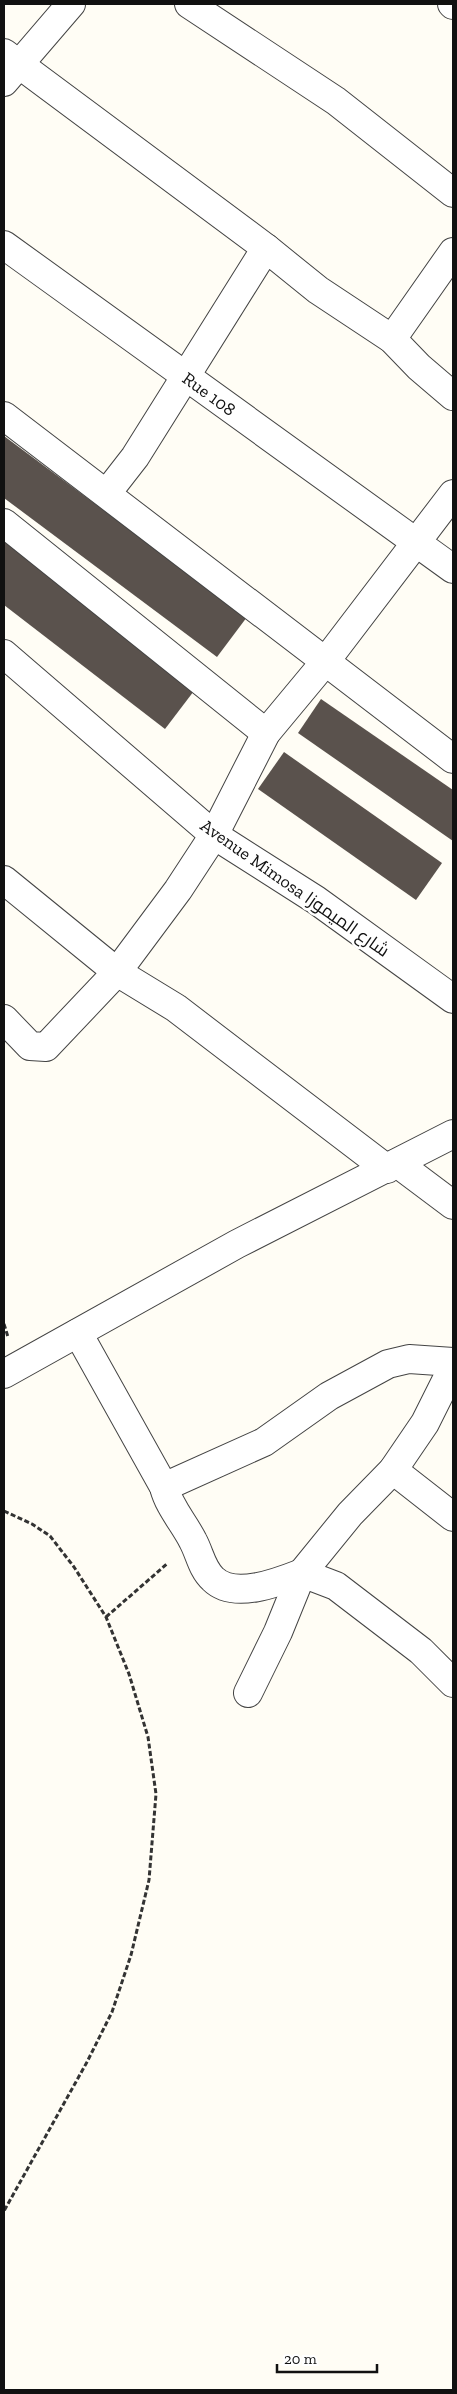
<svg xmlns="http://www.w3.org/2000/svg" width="457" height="2394" viewBox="0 0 457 2394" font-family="'Zilla Slab',Cairo,serif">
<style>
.building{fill:#5a524d}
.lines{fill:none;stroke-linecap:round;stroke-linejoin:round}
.minor-casing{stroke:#444;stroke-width:30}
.path{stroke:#333;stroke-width:3;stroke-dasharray:5 2.5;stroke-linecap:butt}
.minor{stroke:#fff;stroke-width:28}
.labels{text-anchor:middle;stroke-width:5;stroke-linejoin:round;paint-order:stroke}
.street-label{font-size:18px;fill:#111;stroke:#fff}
</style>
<rect width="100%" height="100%" fill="#fffdf5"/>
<g class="building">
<polygon points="4,436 247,617 217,657 4,498"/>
<polygon points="4,532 200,683 165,729 4,605"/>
<polygon points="321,699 453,790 453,841 298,733"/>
<polygon points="284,752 442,863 416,900 258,789"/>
</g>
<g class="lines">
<defs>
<g id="minor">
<polyline points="189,4 336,101 453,193"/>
<polyline points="452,4 453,5"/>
<polyline points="4,53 266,248"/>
<polyline points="4,82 71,4"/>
<polyline points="4,245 453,569"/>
<polyline points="392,339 453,252"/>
<polyline points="4,416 453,759"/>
<polyline points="107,493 135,457 266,248 318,290 392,339 419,367 453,396"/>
<polyline points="4,523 266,733"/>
<polyline points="4,654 214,835 316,900 453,999"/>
<polyline points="4,880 117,972 176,1008 387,1169"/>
<polyline points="4,1019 30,1046 46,1047 117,972 178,890 214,835 266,733 325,662 453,494"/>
<polyline points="397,1163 453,1205"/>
<path d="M78,1333L164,1487C169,1507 184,1523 193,1541C200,1554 202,1569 213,1579C234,1600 279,1582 302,1573L336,1586L421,1651L453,1683"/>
<polyline points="4,1374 237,1244 453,1134"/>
<polyline points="393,1470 453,1517"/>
<polyline points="164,1487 264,1442 329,1396 388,1364 409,1359 453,1362"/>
<polyline points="248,1693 278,1632 302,1573 350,1514 393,1470 425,1423 453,1367"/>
</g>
</defs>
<use href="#minor" class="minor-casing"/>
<g class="path">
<polyline points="4,1324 8,1337"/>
<polyline points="4,1511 32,1524 50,1536 74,1567 106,1617 129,1674 148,1737 156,1794 149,1880 131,1955 112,2012 87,2062 4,2211"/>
<polyline points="106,1617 168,1563"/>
</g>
<use href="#minor" class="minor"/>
</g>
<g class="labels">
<g class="street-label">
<text transform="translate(209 394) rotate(36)" y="6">Rue 108</text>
<text transform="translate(295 888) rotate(35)" y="6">Avenue Mimosa شارع الميموزا</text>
</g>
</g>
<rect width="457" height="2394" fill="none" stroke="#111111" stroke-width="10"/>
<path d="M277 2364v8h100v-8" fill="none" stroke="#111111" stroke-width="2.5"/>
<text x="284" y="2364" font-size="15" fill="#111111" stroke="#ffffff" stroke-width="4" paint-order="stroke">20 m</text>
</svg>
